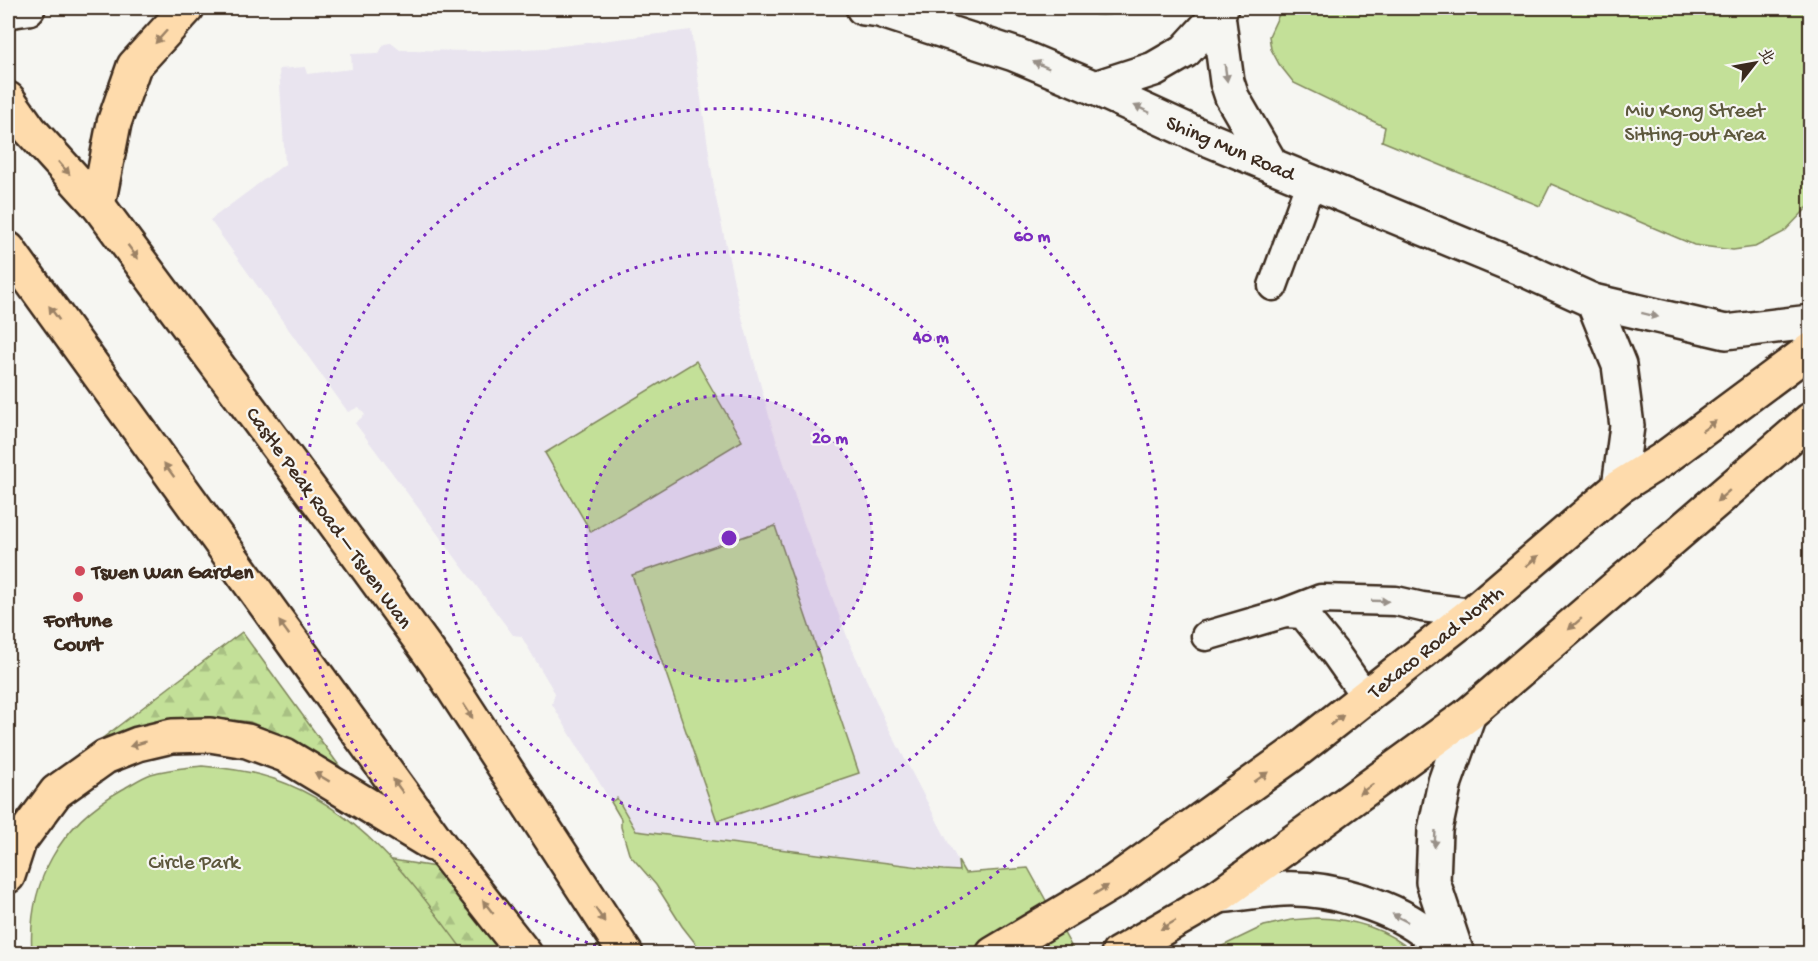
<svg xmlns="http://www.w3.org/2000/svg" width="1818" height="961" viewBox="0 0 1818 961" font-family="'Gochi Hand','LXGW WenKai TC',sans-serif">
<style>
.built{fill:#e9e4ef}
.forest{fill:url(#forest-firs);stroke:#7f855b;stroke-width:1.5}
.green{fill:#c3e098;stroke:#7f855b;stroke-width:1.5}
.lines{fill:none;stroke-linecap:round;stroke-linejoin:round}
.service-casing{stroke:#3b2a1e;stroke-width:33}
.secondary-casing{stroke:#3b2a1e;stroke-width:38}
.primary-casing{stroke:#3b2a1e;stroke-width:38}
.service{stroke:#f6f6f2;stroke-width:28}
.secondary{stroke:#f6f6f2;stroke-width:33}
.primary{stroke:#fedbac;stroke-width:33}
.oneway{fill:#9c8265}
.oneway2{fill:#989088}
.ring{fill:none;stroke:#7b2cbf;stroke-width:3;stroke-dasharray:3 6}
.poi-dot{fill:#d1495b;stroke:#f6f6f2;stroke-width:2}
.labels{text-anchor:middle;stroke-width:4.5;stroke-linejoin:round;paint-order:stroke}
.park-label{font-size:21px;fill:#5d583c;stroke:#f6f6f2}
.street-label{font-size:21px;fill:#3b2a1e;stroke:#f6f6f2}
.poi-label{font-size:21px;font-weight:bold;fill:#3b2a1e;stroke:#f6f6f2;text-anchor:start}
.centre{fill:#7b2cbf;stroke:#f6f6f2;stroke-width:3}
.ring-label{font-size:18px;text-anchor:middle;font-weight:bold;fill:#7b2cbf;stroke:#f6f6f2;stroke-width:4.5;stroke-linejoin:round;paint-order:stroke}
</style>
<defs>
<pattern id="forest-firs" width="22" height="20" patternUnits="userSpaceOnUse" patternTransform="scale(1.5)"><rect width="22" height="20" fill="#c3e098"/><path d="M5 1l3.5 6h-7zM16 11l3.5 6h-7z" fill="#a8c083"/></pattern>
</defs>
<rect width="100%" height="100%" fill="#f6f6f2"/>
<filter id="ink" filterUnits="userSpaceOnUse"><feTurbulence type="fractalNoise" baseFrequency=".0167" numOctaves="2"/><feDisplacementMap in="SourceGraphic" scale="12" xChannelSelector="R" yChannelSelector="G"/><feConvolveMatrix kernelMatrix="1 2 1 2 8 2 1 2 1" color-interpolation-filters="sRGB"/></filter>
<g filter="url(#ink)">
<polygon class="built" points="691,30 715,194 740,310 772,427 803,521 850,644 887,725 958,861 959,871 635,831 617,798 611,802 552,704 555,693 521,636 513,635 355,423 365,415 359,407 348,412 210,220 285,164 279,69 305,67 307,74 352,69 351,54 379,53 384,44 391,43 400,50 476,51 545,48"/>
<g class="forest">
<polygon points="242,632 343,771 295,742 250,722 207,717 160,720 100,740"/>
<polygon points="245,836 454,870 515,953 324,953"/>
</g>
<g class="green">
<path d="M1075,8H1134C1111,16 1097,19 1075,8Z"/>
<polygon points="1282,8 1810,8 1810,205 1784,232 1755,247 1733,250 1694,245 1551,184 1540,206 1382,141 1385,127 1294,83 1279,64 1271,49 1269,36"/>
<polygon points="696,361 742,441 591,532 545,453"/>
<polygon points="775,526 859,773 717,821 632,575"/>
<path d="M202,766C226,768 251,771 274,779C360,808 414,884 465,953H32C27,882 60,824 123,789C132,784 142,777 151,774C168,769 185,768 202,766Z"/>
<polygon points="617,798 636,831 943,870 959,871 958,861 965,873 1028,868 1075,953 703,953 682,926 656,885 629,854 621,827 621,819 611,802"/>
<path d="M1316,918C1354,919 1386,928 1414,953H1208L1264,926L1291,920Z"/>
</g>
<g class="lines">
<defs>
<g id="service">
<polyline points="1273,286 1311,181"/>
<polyline points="1285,613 1303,614 1335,653 1366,697"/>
<polyline points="1206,636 1285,613 1321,599 1396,601 1422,607 1472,613"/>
</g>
<g id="secondary">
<polyline points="863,8 879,10 1014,54 1095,88 1198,135 1527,271 1593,301 1726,332 1810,322"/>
<polyline points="8,11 28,8"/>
<polyline points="1218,15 1227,82 1232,97 1272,166"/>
<polyline points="1095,88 1154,69 1185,51 1218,15 1221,8"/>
<polyline points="1593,301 1619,365 1627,426 1619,487"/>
<path d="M1219,896C1240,894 1262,890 1283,889C1329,887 1395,906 1430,936C1436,941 1441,948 1446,954"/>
<polyline points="1457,954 1433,882 1435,830 1445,782 1469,714"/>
</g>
<g id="primary">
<polyline points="8,99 30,130 98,205 328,514 436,662 626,954"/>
<polyline points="98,205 114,123 134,66 187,8"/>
<polyline points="8,249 444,851 525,954"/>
<polyline points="8,876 19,842 56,792 105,757 138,744 172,736 210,735 247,741 285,755 432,844"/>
<polyline points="993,954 1114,882 1290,756 1472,613 1619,487 1662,460 1810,350"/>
<polyline points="1118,954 1219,896 1469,714 1810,420"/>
</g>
</defs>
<use href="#service" class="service-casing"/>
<use href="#secondary" class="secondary-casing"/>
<use href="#primary" class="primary-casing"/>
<use href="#service" class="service"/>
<use href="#secondary" class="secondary"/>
<use href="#primary" class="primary"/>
</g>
<defs><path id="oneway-solid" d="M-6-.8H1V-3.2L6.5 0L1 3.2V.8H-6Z" transform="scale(1.5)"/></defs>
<g class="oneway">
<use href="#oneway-solid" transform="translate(161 37) rotate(132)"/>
<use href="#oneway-solid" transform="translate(64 168) rotate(48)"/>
<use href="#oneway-solid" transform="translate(133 252) rotate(53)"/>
<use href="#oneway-solid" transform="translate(54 313) rotate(-126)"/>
<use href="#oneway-solid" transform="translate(1709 426) rotate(-36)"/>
<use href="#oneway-solid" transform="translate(169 470) rotate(-126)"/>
<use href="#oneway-solid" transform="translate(1723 496) rotate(139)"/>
<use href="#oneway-solid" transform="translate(1532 561) rotate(-40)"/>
<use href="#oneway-solid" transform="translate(1575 624) rotate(139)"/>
<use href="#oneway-solid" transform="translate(284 628) rotate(-126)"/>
<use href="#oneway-solid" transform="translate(468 711) rotate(57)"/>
<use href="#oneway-solid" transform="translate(1337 720) rotate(-38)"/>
<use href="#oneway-solid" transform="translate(138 744) rotate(163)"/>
<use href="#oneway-solid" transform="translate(322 777) rotate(-149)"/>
<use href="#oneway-solid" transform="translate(1261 777) rotate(-35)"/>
<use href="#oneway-solid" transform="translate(398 786) rotate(-126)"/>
<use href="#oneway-solid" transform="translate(1366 789) rotate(144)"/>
<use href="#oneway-solid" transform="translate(1101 890) rotate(-32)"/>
<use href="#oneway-solid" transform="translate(488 907) rotate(-128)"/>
<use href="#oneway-solid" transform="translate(600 915) rotate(56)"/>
<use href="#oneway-solid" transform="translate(1168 925) rotate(150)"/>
</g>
<g class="oneway2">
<use href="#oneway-solid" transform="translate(1041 65) rotate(-157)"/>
<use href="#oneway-solid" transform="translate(1226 73) rotate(82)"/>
<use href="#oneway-solid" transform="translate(1142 109) rotate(-155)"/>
<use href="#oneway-solid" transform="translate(1650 315) rotate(14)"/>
<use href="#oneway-solid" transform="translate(1380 601) rotate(2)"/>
<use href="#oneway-solid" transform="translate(1435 839) rotate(93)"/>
<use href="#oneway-solid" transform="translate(1400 918) rotate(-153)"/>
</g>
</g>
<circle cx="729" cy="538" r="143" fill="#7b2cbf" fill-opacity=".12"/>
<g class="ring">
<circle cx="729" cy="538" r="143"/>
<circle cx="729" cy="538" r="286"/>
<path d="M622 953A429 429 0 1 1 836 953"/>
</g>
<g class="poi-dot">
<circle cx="80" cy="571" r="6"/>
<circle cx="78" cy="597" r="6"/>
</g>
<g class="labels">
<g class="park-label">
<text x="1695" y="116">Miu Kong Street<tspan x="1695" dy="24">Sitting-out Area</tspan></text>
<text x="194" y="868">Circle Park</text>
</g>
<g class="street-label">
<text transform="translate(1231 147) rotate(23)" y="7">Shing Mun Road</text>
<text transform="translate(330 517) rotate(54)" y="7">Castle Peak Road – Tsuen Wan</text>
<text transform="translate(1435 641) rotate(-39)" y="7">Texaco Road North</text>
</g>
<g class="poi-label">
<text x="92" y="578">Tsuen Wan Garden</text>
<text x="78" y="626" text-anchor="middle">Fortune<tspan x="78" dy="24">Court</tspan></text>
</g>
</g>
<circle cx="729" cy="538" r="9" class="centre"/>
<g class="ring-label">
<text x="1032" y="241">60 m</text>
<text x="931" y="342">40 m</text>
<text x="830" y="443">20 m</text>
</g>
<rect width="1818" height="961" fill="none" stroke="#f6f6f2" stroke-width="30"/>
<rect x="15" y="15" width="1788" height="931" fill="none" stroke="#3b2a1e" stroke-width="2" filter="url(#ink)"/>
<g transform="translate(1755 63) rotate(59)" stroke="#f6f6f2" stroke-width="4.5" paint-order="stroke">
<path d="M0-4.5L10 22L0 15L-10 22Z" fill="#3b2a1e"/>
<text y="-9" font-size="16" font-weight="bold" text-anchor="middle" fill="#3b2a1e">北</text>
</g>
</svg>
